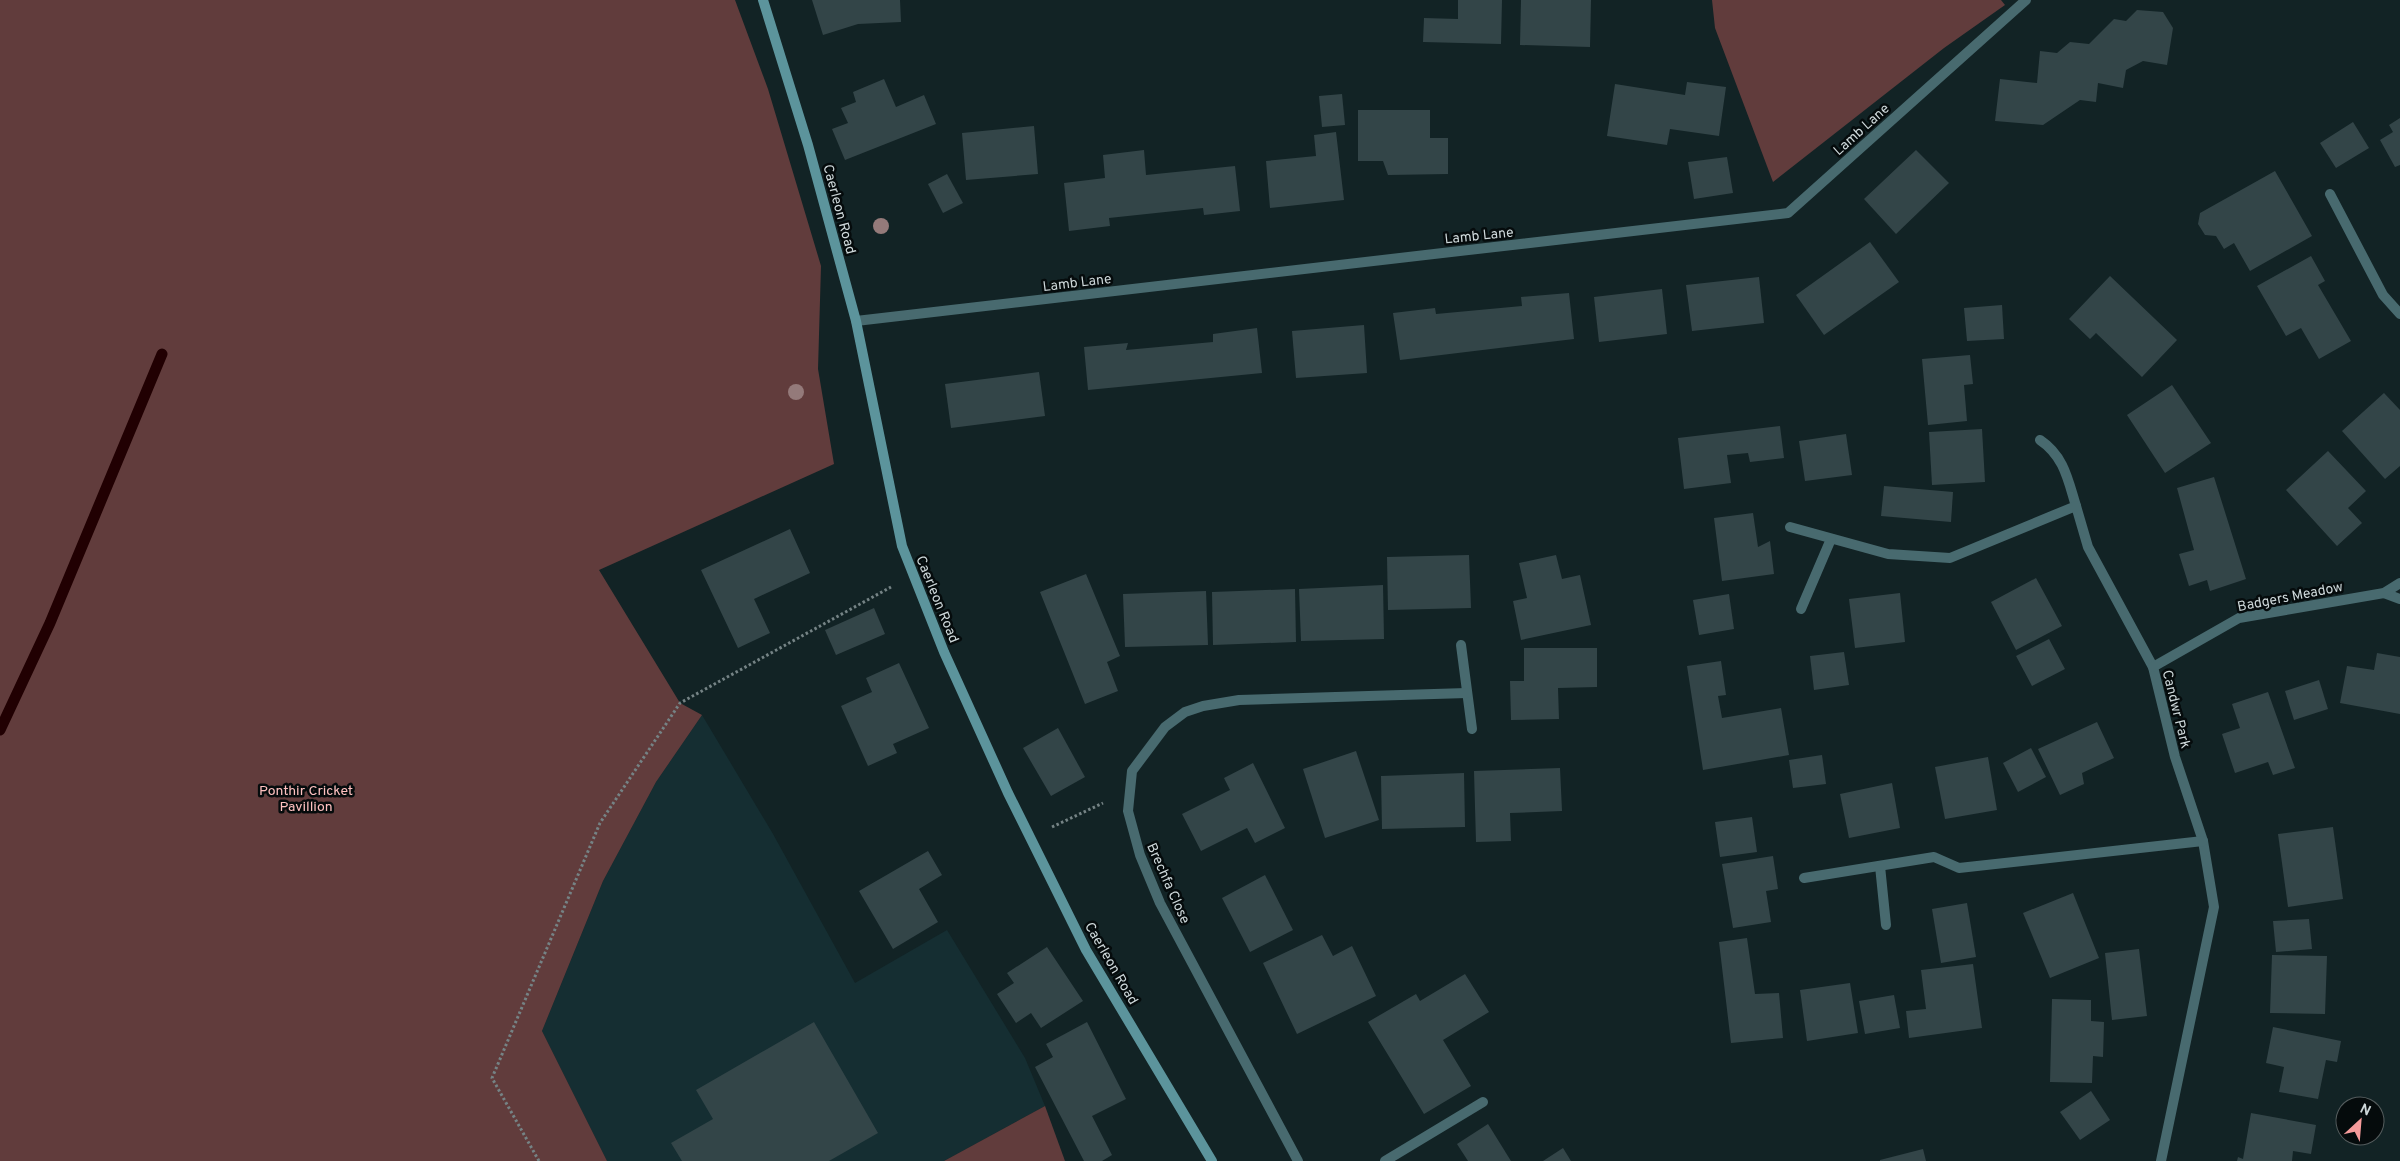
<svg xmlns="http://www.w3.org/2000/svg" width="2400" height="1161" viewBox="0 0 2400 1161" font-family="Overpass,sans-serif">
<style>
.built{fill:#152e32}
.green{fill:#613c3c}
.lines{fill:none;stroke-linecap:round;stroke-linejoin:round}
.stream{stroke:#210002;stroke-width:11}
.building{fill:#334548}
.path{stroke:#758385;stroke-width:3;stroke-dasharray:2.5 2.5;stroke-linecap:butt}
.service{stroke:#486a6f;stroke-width:10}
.minor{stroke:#486a6f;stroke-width:10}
.secondary{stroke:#5c949c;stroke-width:10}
.tree{fill:#947a7a}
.labels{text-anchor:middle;stroke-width:5;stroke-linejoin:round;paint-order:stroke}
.street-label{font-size:14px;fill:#ced8da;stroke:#050b0c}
.park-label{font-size:14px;fill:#ffc1c0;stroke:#050b0c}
</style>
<rect width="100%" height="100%" fill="#122325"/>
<polygon class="built" points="702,715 773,834 855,983 947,930 1025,1058 1045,1106 944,1161 607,1161 542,1031 603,881 656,782"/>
<g class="green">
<polygon points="0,0 735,0 768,89 821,266 818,369 834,464 599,570 680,703 702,715 656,782 603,881 542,1031 607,1161 0,1161"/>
<polygon points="1712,0 2001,0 2005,5 1944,48 1773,182 1715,28"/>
<polygon points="1045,1106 1065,1161 944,1161"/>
</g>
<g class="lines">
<polyline class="stream" points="0,730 50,623 162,354"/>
</g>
<g class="building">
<polygon points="812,0 900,0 901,22 858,24 823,35"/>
<polygon points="1458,0 1502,0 1501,44 1423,42 1424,18 1458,19"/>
<polygon points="1521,0 1591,0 1590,47 1520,45"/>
<polygon points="2137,10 2163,12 2173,28 2167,65 2143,61 2126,70 2123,88 2098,83 2096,102 2080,100 2043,125 1995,121 2000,79 2037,83 2040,51 2057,53 2070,42 2089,44 2114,19 2126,21"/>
<polygon points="884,79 896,107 924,95 936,124 845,160 832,129 848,123 841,108 856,102 853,92"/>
<polygon points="1687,82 1726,87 1719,136 1670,129 1667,145 1607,136 1615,84 1685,95"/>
<polygon points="1342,94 1345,125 1322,127 1319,96"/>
<polygon points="1358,110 1430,110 1430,138 1448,138 1448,174 1388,175 1383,161 1358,161"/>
<polygon points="2400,118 2400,165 2395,167 2380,140 2393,132 2389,125"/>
<polygon points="2353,122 2369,148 2336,168 2320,143"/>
<polygon points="1034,126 1038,174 966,180 962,133"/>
<polygon points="1336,132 1344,200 1270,208 1266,161 1316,156 1314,135"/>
<polygon points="1144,150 1146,175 1235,166 1240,211 1204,215 1203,208 1109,218 1110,226 1069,231 1064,183 1105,178 1103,155"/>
<polygon points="1916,150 1949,183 1896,234 1864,199"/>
<polygon points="1727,157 1733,193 1694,199 1688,162"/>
<polygon points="2275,171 2312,236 2250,271 2234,243 2224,249 2216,236 2205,235 2198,224 2200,213"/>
<polygon points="947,174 963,203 943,213 928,184"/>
<polygon points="1870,242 1899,282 1824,335 1796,295"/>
<polygon points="2311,256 2325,281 2318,285 2351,341 2319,359 2301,328 2286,336 2257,286"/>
<polygon points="2110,276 2177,340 2142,377 2096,333 2090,339 2069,319"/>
<polygon points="1759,277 1764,323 1692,331 1686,285"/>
<polygon points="1662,289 1667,334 1599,342 1594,297"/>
<polygon points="1569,293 1574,339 1400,360 1393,313 1435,308 1436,314 1522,306 1521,297"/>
<polygon points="2002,305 2004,339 1967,341 1964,308"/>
<polygon points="1364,325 1367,373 1296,378 1292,331"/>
<polygon points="1257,328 1262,373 1088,390 1084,347 1128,343 1126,350 1213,342 1213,334"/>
<polygon points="1970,355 1973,384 1964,385 1967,421 1928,425 1922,359"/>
<polygon points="1039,372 1045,416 951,428 945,384"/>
<polygon points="2172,385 2211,443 2165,473 2127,415"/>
<polygon points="2384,393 2400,410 2400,466 2385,479 2342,431"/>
<polygon points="1780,426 1784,458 1750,462 1748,453 1727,455 1731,483 1684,489 1678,438"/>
<polygon points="1982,429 1985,482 1932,485 1929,432"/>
<polygon points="1846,434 1852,475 1805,481 1799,441"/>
<polygon points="2328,451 2366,491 2348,508 2362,523 2337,546 2286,490"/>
<polygon points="2214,477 2246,579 2210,591 2207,580 2189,586 2179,554 2194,550 2177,488"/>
<polygon points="1884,486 1953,492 1951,522 1881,516"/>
<polygon points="1753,513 1758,547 1770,541 1774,574 1722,581 1714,518"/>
<polygon points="790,529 810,573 754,599 770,633 738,648 701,570"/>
<polygon points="1469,555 1471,608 1388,610 1387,557"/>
<polygon points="1556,555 1562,579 1580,575 1591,625 1521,640 1513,601 1527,598 1519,563"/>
<polygon points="1086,574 1120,656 1107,662 1118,691 1085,704 1040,592"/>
<polygon points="2036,578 2062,626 2016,650 1991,602"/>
<polygon points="1383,585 1384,639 1301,641 1299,589"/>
<polygon points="1295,589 1296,642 1213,645 1212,592"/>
<polygon points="1206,591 1208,645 1125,647 1123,594"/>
<polygon points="1900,593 1905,642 1855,648 1849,599"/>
<polygon points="1729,594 1734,629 1699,635 1693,600"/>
<polygon points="874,608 885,634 836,655 825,630"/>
<polygon points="2049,639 2065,669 2032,686 2016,656"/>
<polygon points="1524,648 1597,648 1597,687 1558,688 1559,719 1511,720 1510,681 1524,681"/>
<polygon points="1844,652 1849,685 1814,690 1810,656"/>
<polygon points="2377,653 2400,657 2400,714 2340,703 2347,666 2374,670"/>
<polygon points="1721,661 1726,695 1718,696 1722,718 1781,708 1789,755 1703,770 1687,666"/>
<polygon points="899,663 929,728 893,744 897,753 868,766 841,706 872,692 866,678"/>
<polygon points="2319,680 2328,709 2294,720 2285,691"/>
<polygon points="2268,692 2295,768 2273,775 2268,762 2235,773 2222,734 2240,728 2232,704"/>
<polygon points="2097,722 2114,758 2082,773 2084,784 2060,795 2038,749"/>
<polygon points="1058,728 1085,777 1051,796 1023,748"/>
<polygon points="2031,748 2046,777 2018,792 2003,763"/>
<polygon points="1356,751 1379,820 1325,838 1303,769"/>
<polygon points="1822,755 1826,784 1793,788 1789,760"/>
<polygon points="1988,757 1997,810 1945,819 1935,767"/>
<polygon points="1253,763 1285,828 1255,843 1247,828 1201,851 1182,814 1230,790 1224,778"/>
<polygon points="1560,768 1562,811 1510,813 1511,841 1476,842 1474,771"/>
<polygon points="1464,773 1465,827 1382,829 1381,776"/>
<polygon points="1892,783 1900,828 1849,838 1840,794"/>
<polygon points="1752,817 1757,852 1720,857 1715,822"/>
<polygon points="2333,827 2343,899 2288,907 2278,834"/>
<polygon points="928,851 942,875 919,889 938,922 893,949 859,891"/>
<polygon points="1773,856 1778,889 1766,891 1771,922 1733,928 1722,864"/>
<polygon points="1265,875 1293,930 1250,952 1222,898"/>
<polygon points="2073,893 2099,958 2050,978 2023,913"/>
<polygon points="1967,903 1976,957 1941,963 1932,909"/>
<polygon points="2309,919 2312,949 2276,952 2273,921"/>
<polygon points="1322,935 1333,956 1352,946 1376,996 1297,1034 1263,963"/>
<polygon points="1747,938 1755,994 1779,993 1783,1038 1731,1043 1719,942"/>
<polygon points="1047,947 1083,1001 1041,1028 1031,1013 1016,1023 997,994 1014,983 1007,973"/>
<polygon points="2139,949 2147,1016 2112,1020 2105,953"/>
<polygon points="2272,955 2327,956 2325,1014 2270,1013"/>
<polygon points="1973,964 1982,1028 1909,1038 1906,1011 1926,1009 1921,970"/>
<polygon points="1465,974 1489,1012 1443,1040 1471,1086 1424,1114 1368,1022 1416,994 1420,1001"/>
<polygon points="1850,983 1858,1033 1807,1041 1800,990"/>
<polygon points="1894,995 1900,1028 1865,1034 1859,1001"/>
<polygon points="2052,999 2091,1000 2091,1021 2104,1022 2103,1057 2093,1056 2092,1083 2050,1082"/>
<polygon points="814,1022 878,1133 829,1161 682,1161 671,1143 713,1119 696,1090"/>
<polygon points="1087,1022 1126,1099 1092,1116 1112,1155 1102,1161 1084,1161 1035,1067 1053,1057 1046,1044"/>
<polygon points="2273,1027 2341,1041 2337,1062 2326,1060 2318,1099 2279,1092 2284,1067 2266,1063"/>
<polygon points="2091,1091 2110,1120 2080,1140 2060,1112"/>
<polygon points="2251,1113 2316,1125 2311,1154 2293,1151 2292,1161 2237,1161 2238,1157 2243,1159"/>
<polygon points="1488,1124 1511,1161 1468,1161 1457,1144"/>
<polygon points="1563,1148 1571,1161 1543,1161"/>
<polygon points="1923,1149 1926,1161 1880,1161 1880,1160"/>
</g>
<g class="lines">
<g class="path">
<polyline points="1052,827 1103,803"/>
<polyline points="539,1161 492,1078 600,823 680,703 891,587"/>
</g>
<polyline class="service" points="1385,1161 1483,1102"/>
<g class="minor">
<polyline points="2330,194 2383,295 2400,314"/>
<polyline points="856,321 1788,213 2026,0"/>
<path d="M2040,440C2064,456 2068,480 2076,506"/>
<polyline points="1790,527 1888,554 1950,558 2076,506 2088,547 2153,667 2175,757 2203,841 2214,907 2161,1161"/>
<polyline points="2384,593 2400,599"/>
<polyline points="1801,609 1831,539"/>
<polyline points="1461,645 1472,729"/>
<polyline points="2153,667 2239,618 2384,593 2400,583"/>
<polyline points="1880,866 1886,925"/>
<polyline points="1804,878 1934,857 1959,868 2203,841"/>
<polyline points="1298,1161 1160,903 1140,855 1128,811 1132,771 1165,727 1185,712 1203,706 1239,700 1467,693"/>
</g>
<polyline class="secondary" points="763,0 808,145 856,321 902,546 944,652 1008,793 1086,950 1212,1161"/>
</g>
<g class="tree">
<circle cx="881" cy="226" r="8"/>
<circle cx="796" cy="392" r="8"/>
</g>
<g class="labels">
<g class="street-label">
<text transform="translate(1861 129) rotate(-42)" y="5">Lamb Lane</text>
<text transform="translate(840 209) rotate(75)" y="5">Caerleon Road</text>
<text transform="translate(1479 235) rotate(-6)" y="5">Lamb Lane</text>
<text transform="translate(1077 282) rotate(-7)" y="5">Lamb Lane</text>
<text transform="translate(2290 596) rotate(-11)" y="5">Badgers Meadow</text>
<text transform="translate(938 599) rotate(68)" y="5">Caerleon Road</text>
<text transform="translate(2177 709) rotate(76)" y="5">Candwr Park</text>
<text transform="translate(1169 883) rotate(66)" y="5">Brechfa Close</text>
<text transform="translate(1112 963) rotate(60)" y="5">Caerleon Road</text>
</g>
<g class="park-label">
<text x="306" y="795">Ponthir Cricket<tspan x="306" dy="16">Pavillion</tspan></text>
</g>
</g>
<g transform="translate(2360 1121) rotate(26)"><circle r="24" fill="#050b0c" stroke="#555d5e"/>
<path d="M0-4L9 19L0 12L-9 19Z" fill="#f59b9b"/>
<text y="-8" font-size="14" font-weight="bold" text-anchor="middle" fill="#ced8da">N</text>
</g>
</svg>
